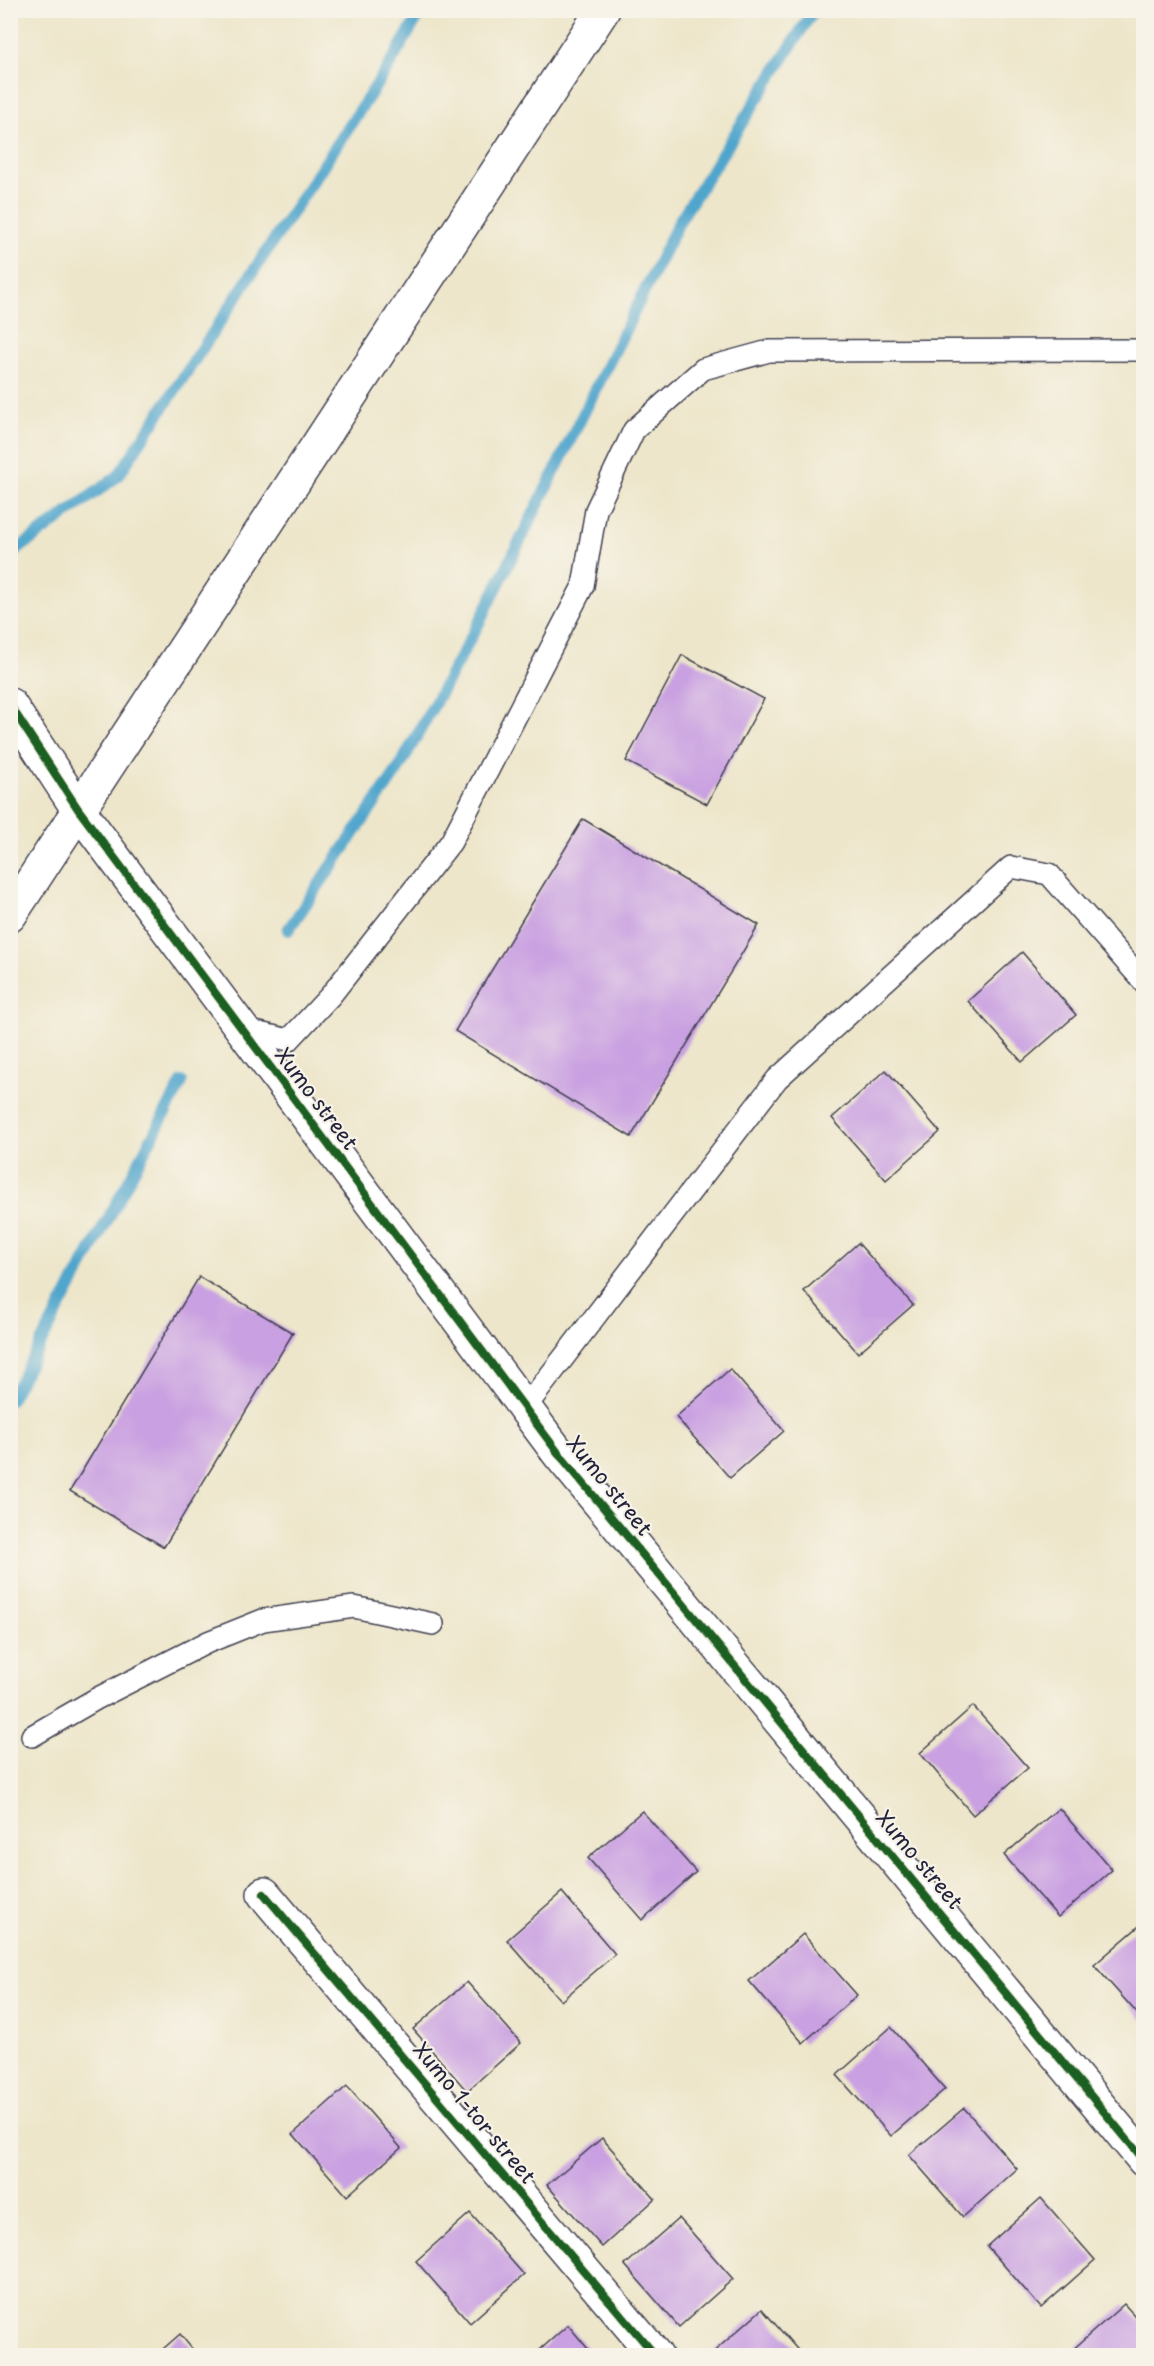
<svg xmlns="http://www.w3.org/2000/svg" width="1154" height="2366" viewBox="0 0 1154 2366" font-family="'Playpen Sans',sans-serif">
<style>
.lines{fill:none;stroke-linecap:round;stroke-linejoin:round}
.stream{stroke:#50a5cc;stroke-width:12}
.building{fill:#c9a0e1}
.service-casing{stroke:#403f50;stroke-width:24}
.minor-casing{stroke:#403f50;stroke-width:36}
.trunk-casing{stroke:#403f50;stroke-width:36}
.service{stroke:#fff;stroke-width:21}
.minor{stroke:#fff;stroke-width:33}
.trunk{stroke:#fff;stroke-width:33}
.cycleway-casing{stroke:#f7f3e8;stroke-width:11}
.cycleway{stroke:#1b5e20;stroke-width:8}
.labels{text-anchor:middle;stroke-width:4.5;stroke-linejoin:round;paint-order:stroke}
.street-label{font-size:21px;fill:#22223b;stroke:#f7f3e8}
</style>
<rect width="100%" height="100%" fill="#f7f3e8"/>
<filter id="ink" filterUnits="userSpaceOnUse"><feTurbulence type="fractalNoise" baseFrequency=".0167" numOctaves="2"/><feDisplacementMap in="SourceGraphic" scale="12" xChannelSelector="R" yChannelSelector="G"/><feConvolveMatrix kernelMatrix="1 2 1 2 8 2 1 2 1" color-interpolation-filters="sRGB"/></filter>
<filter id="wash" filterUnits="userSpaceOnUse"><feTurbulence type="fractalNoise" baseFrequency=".008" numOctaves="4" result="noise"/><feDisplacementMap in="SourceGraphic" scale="24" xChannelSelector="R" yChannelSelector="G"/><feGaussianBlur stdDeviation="1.35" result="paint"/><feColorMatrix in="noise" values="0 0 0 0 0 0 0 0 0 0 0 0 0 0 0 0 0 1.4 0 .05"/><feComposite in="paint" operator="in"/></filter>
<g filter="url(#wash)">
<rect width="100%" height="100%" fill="#ede6ca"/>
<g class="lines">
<g class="stream">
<polyline points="10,555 118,476 387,69 422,10"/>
<polyline points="288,930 399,768 479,623 680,220 814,10"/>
<polyline points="10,1400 182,1082"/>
</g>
</g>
<g id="blocks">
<g class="building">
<polygon points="682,655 764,699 707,804 626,761"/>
<polygon points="583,819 759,925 631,1137 455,1031"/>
<polygon points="1022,952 1076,1015 1022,1062 968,1001"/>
<polygon points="886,1070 940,1132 886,1180 832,1118"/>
<polygon points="858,1243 913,1305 858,1353 804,1291"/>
<polygon points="199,1277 293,1333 164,1547 70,1491"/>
<polygon points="730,1369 784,1431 730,1478 676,1417"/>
<polygon points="973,1706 1028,1768 973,1815 920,1753"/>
<polygon points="1059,1808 1112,1870 1058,1917 1004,1855"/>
<polygon points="642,1811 696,1872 642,1920 588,1858"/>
<polygon points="562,1892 615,1954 561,2001 507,1940"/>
<polygon points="1144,1922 1144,2021 1094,1965"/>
<polygon points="803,1934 857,1995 803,2043 749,1981"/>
<polygon points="467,1982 521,2043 467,2091 413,2029"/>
<polygon points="891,2027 945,2089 891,2136 837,2075"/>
<polygon points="347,2086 401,2148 347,2196 293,2134"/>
<polygon points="964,2108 1017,2169 963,2217 909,2155"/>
<polygon points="602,2138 655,2199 602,2247 547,2185"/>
<polygon points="1041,2198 1095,2260 1041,2308 987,2246"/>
<polygon points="470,2213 524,2275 470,2323 416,2261"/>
<polygon points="679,2218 733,2279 679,2327 625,2265"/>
<polygon points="1124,2304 1144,2326 1144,2356 1074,2356 1070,2352"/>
<polygon points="762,2309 803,2356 709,2356"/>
<polygon points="568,2325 594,2356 533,2356"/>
<polygon points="180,2334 198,2356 155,2356"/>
</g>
</g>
</g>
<g filter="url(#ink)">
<use href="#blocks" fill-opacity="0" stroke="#403f50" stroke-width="1.5"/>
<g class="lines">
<defs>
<g id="service">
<polyline points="242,1029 289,1040 331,995 451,842 583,586 596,510 634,430 703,369 769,351 1144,350"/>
<polyline points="525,1408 777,1079 1011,867 1049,874 1144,982"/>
<polyline points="32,1736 96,1699 208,1642 263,1620 354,1607 433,1624"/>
</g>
<g id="minor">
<polyline points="10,705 78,809 559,1454 1144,2160"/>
<polyline points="264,1894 656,2356"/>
</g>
<polyline id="trunk" points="10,915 603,10"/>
</defs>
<use href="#service" class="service-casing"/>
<use href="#minor" class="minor-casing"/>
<use href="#trunk" class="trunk-casing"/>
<use href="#service" class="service"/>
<use href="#minor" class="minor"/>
<use href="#trunk" class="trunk"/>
<defs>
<g id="cycleway">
<polyline points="10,705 78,809 559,1454 1144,2160"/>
<polyline points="264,1894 656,2356"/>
</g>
</defs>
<use href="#cycleway" class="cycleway-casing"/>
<use href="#cycleway" class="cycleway"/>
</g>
</g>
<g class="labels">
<g class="street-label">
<text transform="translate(316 1099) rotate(53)" y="7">Xumo street</text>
<text transform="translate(609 1486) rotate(51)" y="7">Xumo street</text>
<text transform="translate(919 1860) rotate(50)" y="7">Xumo street</text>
<text transform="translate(474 2113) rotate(50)" y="7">Xumo 1-tor street</text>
</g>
</g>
<rect width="1154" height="2366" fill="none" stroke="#f7f3e8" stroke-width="36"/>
</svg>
